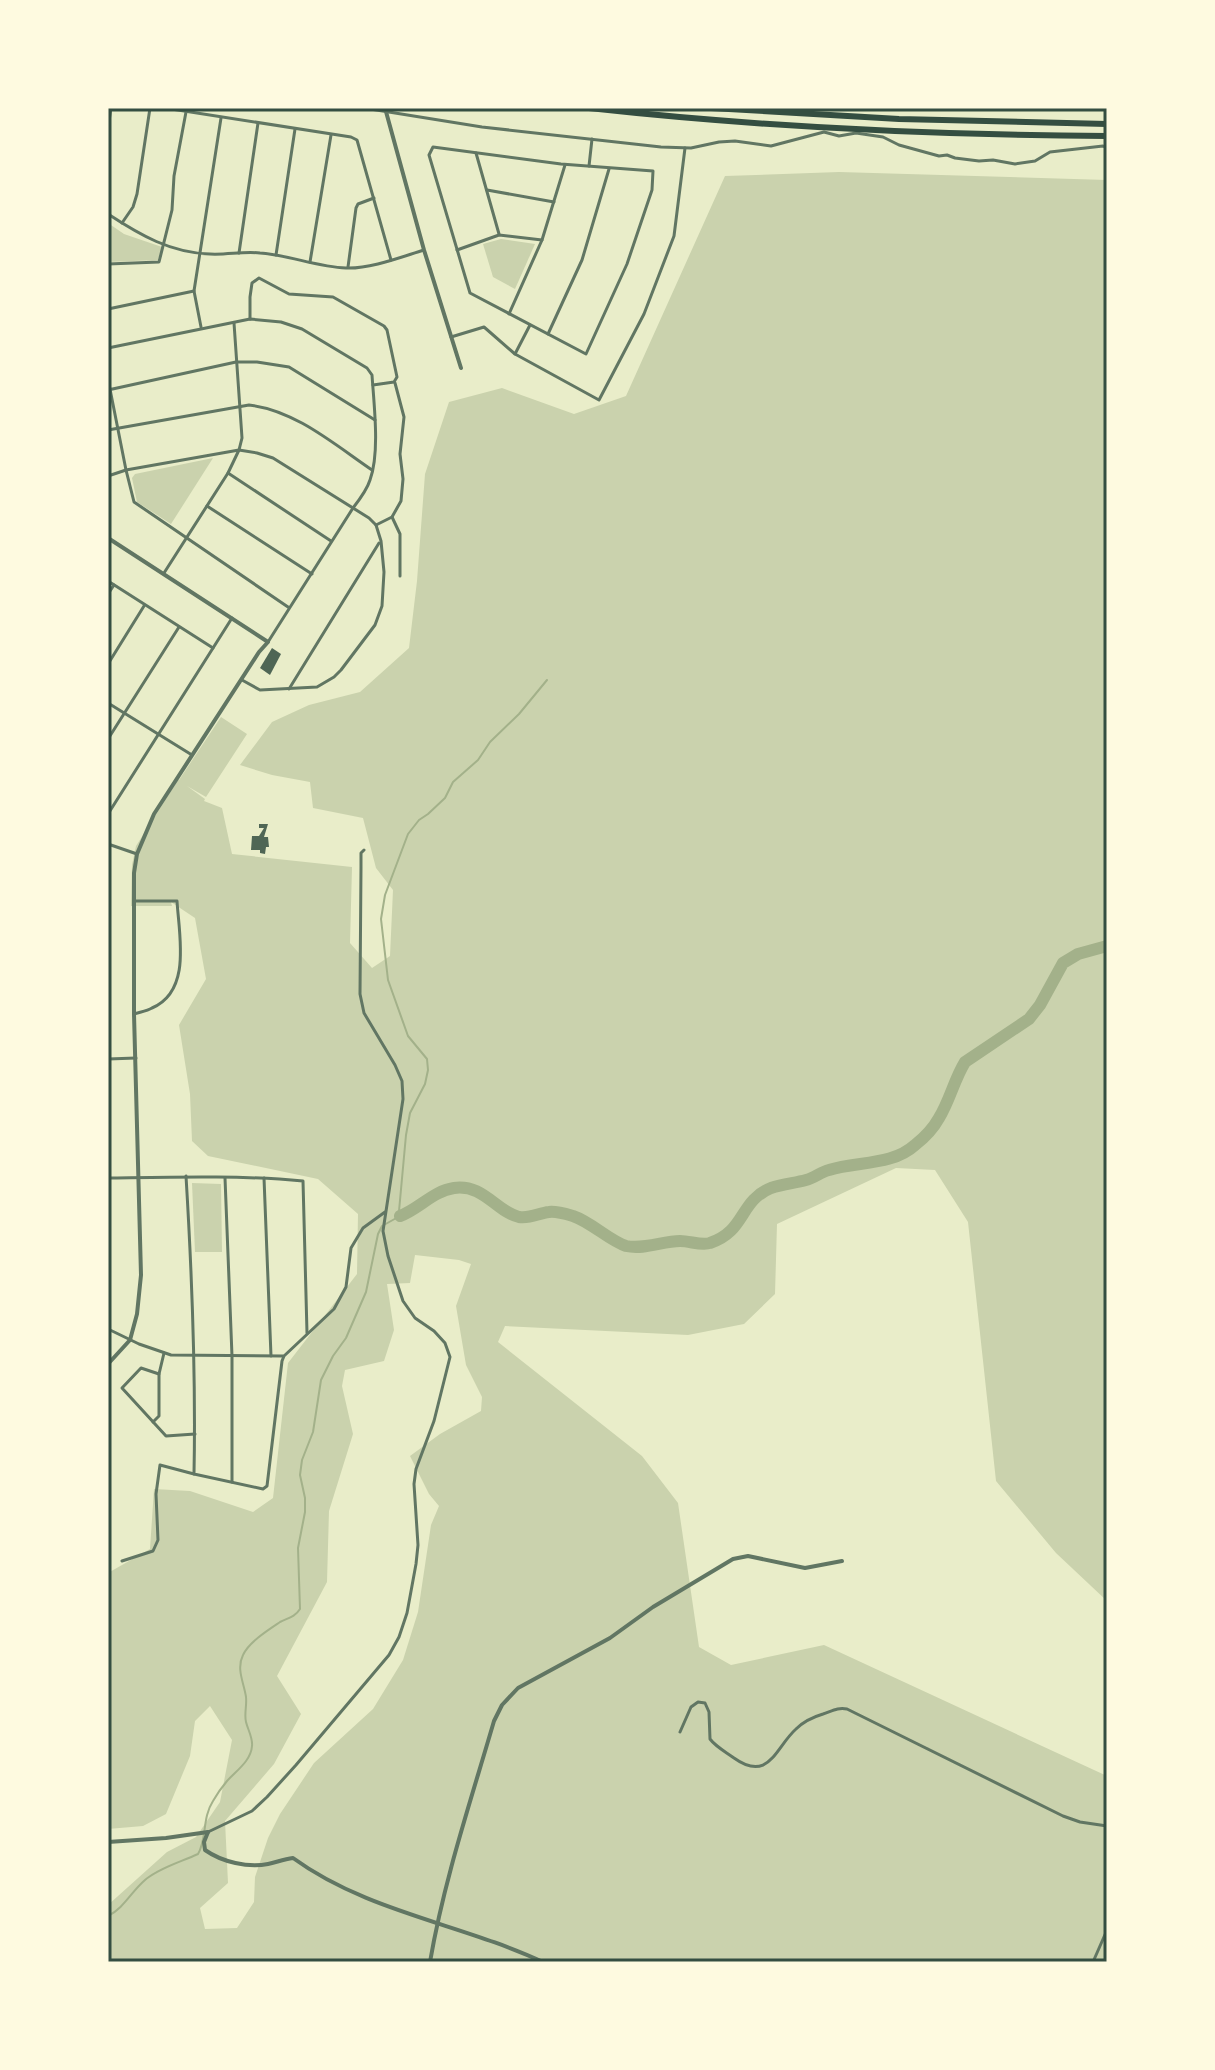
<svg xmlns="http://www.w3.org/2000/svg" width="1215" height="2070" viewBox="0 0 1215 2070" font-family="Commissioner,sans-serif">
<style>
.green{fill:#cad2ad;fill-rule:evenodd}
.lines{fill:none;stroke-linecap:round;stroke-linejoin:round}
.stream{stroke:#a3b18a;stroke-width:2}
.river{stroke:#a3b18a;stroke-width:12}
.building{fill:#4f6655}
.minor{stroke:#617663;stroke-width:3}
.tertiary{stroke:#617663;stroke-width:4}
.motorway{stroke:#344e41;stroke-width:6}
.neatline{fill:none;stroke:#344e41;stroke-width:3}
</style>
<rect width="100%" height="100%" fill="#e9edc9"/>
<g class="green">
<path d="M839,172L1107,180V1601L1056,1553L996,1481L968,1222L935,1170L896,1168L777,1224L775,1294L744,1324L688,1335L505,1326L498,1342L642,1456L678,1503L699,1647L731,1665L824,1645L1107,1776V1962H108V1905L167,1852L196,1837L220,1802L232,1740L210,1706L195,1721L190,1756L166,1814L143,1826L108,1829V1573L150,1549L154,1489L190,1491L253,1512L273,1498L288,1363L357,1274L358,1214L318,1179L208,1156L192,1141L190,1094L179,1025L206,979L195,918L171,902L172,906H131L132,865L136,846L178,780H179L221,717L247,734L206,797L187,786L205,799L204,801L222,808L232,854L352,867L350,943L372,968L390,956L393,890L376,868L363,818L313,808L310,782L272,775L240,765L272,722L309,705L360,692L409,648L417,581L425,474L449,402L502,388L574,414L626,396L725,176ZM415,1255L459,1260L471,1264L456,1306L466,1365L482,1397L481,1411L440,1434L410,1456L429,1494L439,1506L431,1525L418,1612L403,1660L373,1709L314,1763L280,1814L268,1838L255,1877L254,1902L237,1928L205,1929L200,1908L228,1883L225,1821L274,1764L301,1714L277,1676L327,1582L329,1511L353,1434L342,1386L345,1370L384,1361L394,1330L387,1284L410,1283Z"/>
<polygon points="108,223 124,234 162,247 158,260 108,262"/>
<polygon points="501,239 535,244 515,289 493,277 483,244"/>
<polygon points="213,458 171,524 137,502 132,478 135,474"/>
<polygon points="192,1183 221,1184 222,1252 195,1252"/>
</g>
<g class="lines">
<path class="stream" d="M108,1916C124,1908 131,1892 145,1880C159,1868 181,1862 198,1854C207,1839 202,1818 213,1801C217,1794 222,1787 227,1781C236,1771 251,1761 252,1746C253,1738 248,1730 246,1722C244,1714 247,1706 246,1697C244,1683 236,1669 243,1655C249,1642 268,1630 280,1622C288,1618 295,1617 300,1609L298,1548L305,1512V1498L300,1475L302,1460L313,1432L321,1380L333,1356L346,1338L366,1292L378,1234L382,1226L400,1216L399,1211L406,1135L410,1113L425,1084L428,1070L427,1059L408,1036L388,980L381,919L385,895L408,834L419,820L428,814L445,798L453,782L478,760L490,742L519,714L547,680"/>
<path class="river" d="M400,1216C419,1209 433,1191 454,1188C484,1184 495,1211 519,1217C530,1219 539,1213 549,1212C556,1211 566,1214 573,1216C591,1222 610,1241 626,1246C644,1250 663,1241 680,1241C690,1241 702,1246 710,1243C746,1231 739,1201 771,1188C783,1184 795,1183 806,1180C814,1178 821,1172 829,1170C857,1161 892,1166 915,1145C924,1138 934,1127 939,1118C950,1100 954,1080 965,1062L1029,1019L1040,1005L1063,963L1078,954L1107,946"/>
</g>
<g class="building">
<polygon points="272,648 281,654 270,675 260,668"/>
<polygon points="259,824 268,824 264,837 268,837 269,847 266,847 265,854 260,853 260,850 251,850 252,836 259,836 264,828 259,828"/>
</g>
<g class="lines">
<g class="minor">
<polyline points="165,108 351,137 357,140 391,260"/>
<polyline points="364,108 482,127 661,147 691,148 719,142 735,141 771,146 824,132 839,136 856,133 883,137 899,145 939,156 947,155 955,158 979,161 993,160 1015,164 1035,161 1050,152 1103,146 1107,148"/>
<polyline points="108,128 111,108"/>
<polygon points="433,147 561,164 653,171 652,190 627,264 586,354 470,293 429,155"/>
<polyline points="476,153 499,234"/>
<polyline points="589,166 592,139"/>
<polyline points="487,190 554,202"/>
<path d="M108,214C140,235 171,253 210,254C227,255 244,251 260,253C289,255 317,267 346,268C370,269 401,257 424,250"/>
<polyline points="122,223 133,207 137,194 150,108"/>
<polyline points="457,250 499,235 542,240"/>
<polyline points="239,253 258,123"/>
<polyline points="276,255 295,129"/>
<polyline points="310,262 331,135"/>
<polyline points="108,264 159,262 172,210 174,176 186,112"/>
<polyline points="348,267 356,208 358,204 374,198"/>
<polyline points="108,309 194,291"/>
<polyline points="509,314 542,240 565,165"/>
<polyline points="250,319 250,297 252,283 259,278 289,294 333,297 384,326 387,330 397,377 394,382 373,385"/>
<polyline points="201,327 194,291 221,118"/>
<polyline points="548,334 582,260 609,169"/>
<polyline points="451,337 484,327 515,354 599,400 644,314 674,236 685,148"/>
<path d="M108,348L250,319L281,322L302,329L367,368L372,375C374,405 380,453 370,480C367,490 360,499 353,508L268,642"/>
<polyline points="515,354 530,325"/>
<polyline points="108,379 126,470 134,502 288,607"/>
<polyline points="108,390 236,362 257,362 289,367 375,420"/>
<path d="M108,430L249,405C295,410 335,445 372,470"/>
<polyline points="228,473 331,541"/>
<polyline points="108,476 126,470 239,450 257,453 273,458 369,518 376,525 381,541 384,572 382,606 375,625 341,670 334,677 317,687 260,690 242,680"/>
<polyline points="207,506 312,574"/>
<polyline points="392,517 400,534 400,576"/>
<polyline points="376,525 392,517 401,501 403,479 400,454 404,417 395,383"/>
<polyline points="164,573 228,473 239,450 242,438 234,323"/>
<polyline points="108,581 213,648"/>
<polyline points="108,594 114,585"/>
<polyline points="108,664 144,606"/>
<polyline points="289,689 379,543"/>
<polyline points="108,703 192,755"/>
<polyline points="108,739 179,627"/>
<polyline points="108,814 232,618"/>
<polyline points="108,844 137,854"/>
<path d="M134,1014C140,1012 147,1011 152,1008C192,991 179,935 177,901H134"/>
<polyline points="108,1059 136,1058"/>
<path d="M186,1176C192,1275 196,1374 194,1474L263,1489L267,1486L282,1361L284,1356L334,1309L346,1287L351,1248L363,1228L385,1212"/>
<path d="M108,1178C173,1177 238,1175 303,1181L307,1333"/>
<polyline points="225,1178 232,1356 232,1482"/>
<polyline points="264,1178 271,1356"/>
<polyline points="108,1329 139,1344 171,1355 283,1356"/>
<polyline points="164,1353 159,1374 141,1368 122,1388 166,1436 195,1434"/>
<polyline points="153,1422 159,1416 159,1374"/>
<polyline points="122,1561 153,1551 158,1540 156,1494 160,1465 194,1474"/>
<path d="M680,1732L691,1707L698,1702L705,1703L709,1712L710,1739C716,1747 726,1752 734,1758C769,1783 775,1748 796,1729C804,1721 813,1717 823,1714C832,1711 838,1707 847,1709L1063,1816L1080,1822L1107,1826"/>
<polyline points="208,1832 252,1811 267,1797 296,1765 389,1655 399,1637 407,1613 416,1564 418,1545 414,1484 416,1469 434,1421 450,1357 445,1343 434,1331 415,1318 403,1301 388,1256 383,1231 403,1099 402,1081 395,1065 364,1013 360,994 361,867 361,853 364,850"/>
<polyline points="1093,1962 1107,1930"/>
</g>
<g class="tertiary">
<polyline points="385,108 424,250 461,368"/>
<polyline points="108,538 268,642 259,652 154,814 137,854 134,873 134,1014 141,1275 137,1314 130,1340 108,1364"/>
<path d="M208,1832L204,1842L205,1850C222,1862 248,1868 268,1864C277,1862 284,1859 293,1858C367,1912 462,1924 543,1962"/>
<polyline points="108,1842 166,1838 208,1832"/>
<path d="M430,1962C444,1880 471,1800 494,1721L502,1705L518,1688L610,1638L653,1607L733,1559L748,1556L805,1568L842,1561"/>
</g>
<g class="motorway">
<path d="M589,108C761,127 934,135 1107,136"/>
<polyline points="711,108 899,119 1107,124"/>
</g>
</g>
<rect width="1215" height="2070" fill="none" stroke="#fefae0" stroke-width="220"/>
<rect x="110" y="110" width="995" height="1850" class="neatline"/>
</svg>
